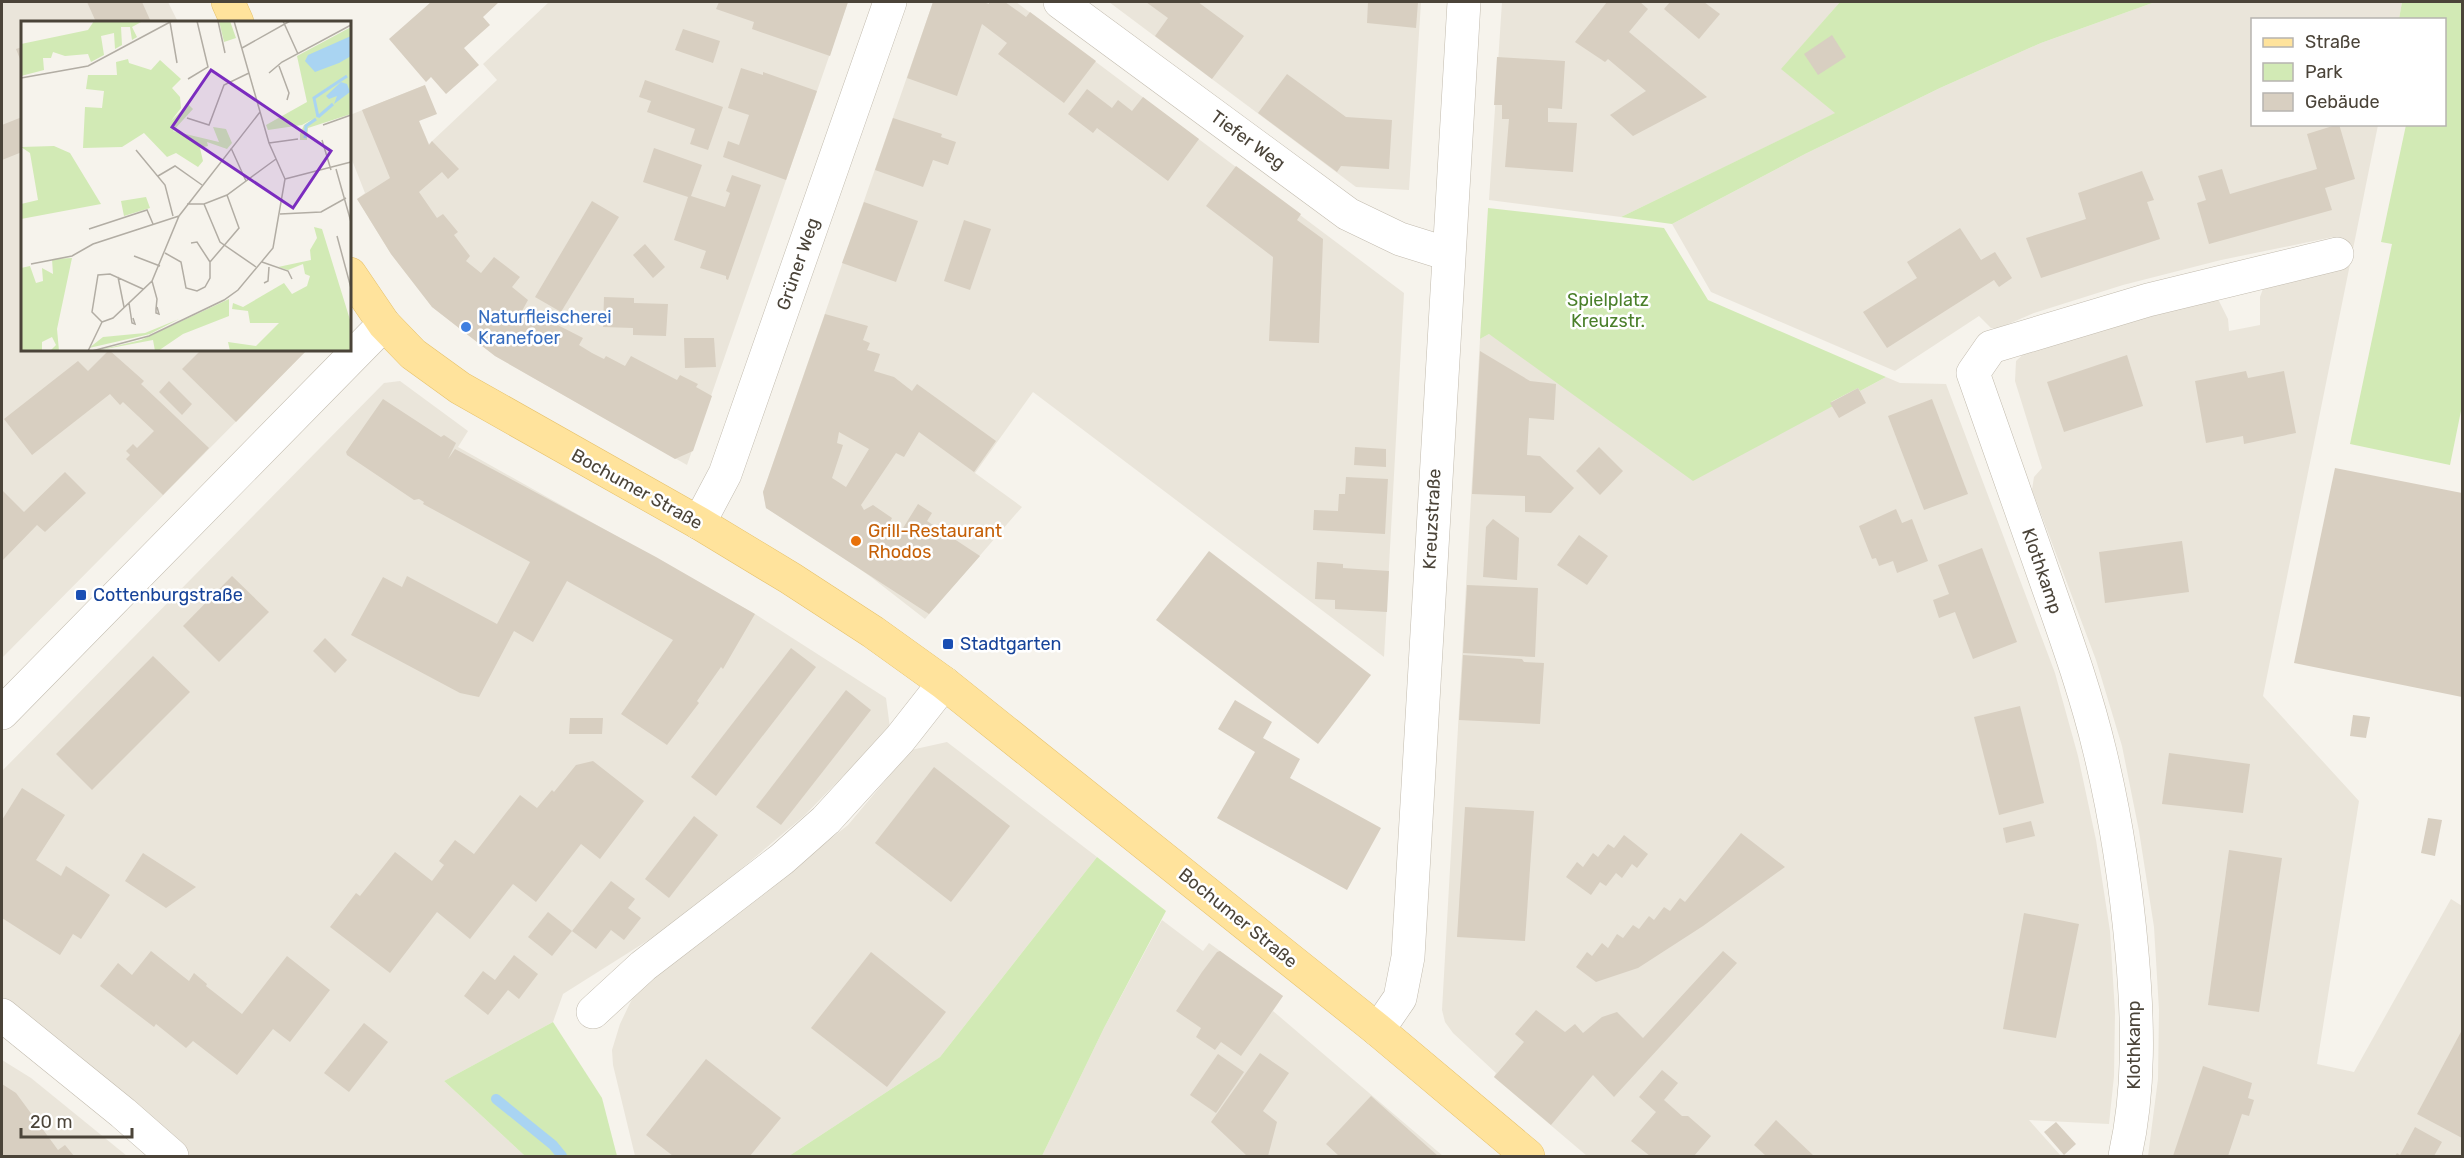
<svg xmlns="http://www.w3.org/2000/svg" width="2464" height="1158" viewBox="0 0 2464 1158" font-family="Rubik,sans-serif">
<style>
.residential{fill:#eae5da}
.green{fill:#d2eab5}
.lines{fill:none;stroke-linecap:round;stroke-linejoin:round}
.stream{stroke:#a9d4f2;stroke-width:10}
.building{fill:#d8cfc1;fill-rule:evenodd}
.minor-casing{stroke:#c2bbae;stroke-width:34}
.major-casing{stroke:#e6c16a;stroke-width:34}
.minor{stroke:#fff;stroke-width:33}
.major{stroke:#ffe39c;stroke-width:33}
.shop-dot{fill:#3f7fe0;stroke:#fff;stroke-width:2}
.food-dot{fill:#e8710a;stroke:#fff;stroke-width:2}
.transit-dot{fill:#1a4fb4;stroke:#fff;stroke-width:2}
.labels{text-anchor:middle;stroke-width:5;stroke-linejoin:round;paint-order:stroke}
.street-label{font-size:18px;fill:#4b4439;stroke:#fff}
.park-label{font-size:18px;fill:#4a7f2a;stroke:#fff}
.shop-label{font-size:18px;fill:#366cbe;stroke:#fff;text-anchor:start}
.food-label{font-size:18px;fill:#c56008;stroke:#fff;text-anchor:start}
.transit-label{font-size:18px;fill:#164399;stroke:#fff;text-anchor:start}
.inset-river{fill:none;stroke:#a9d4f2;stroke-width:3}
.inset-road{fill:none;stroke:#b2ada4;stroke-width:1.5}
.view{fill:#7b2cbf;fill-opacity:0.15;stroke:#7b2cbf;stroke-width:3}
.inset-edge{fill:none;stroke:#4b4439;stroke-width:3}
</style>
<rect width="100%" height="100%" fill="#f6f3ec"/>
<g class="residential">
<polygon points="2,2 168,2 178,22 22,22 22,350 307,350 2,658"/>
<polygon points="549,2 848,2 687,465 495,356 432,307 391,254 357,199 365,193 350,155 350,115 425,85 419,121 429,144 497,80 483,64"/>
<polygon points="933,2 1016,2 1404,293 1384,657 1033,392 975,473 1022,507 925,619 871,577 815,538 766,508 763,492"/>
<polygon points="1109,2 1421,2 1409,190 1356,187"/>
<polygon points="1502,2 1840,2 1782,69 1836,113 1621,217 1489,200"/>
<polygon points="2155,2 2402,2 2399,19 2252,20 2252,124 2378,125 2263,696 2359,801 2317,1064 2354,1072 2451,899 2462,906 2462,1156 2148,1156 2158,1079 2159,1010 2154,927 2139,831 2122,746 2096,660 2032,490 2034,477 2042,468 2015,381 2016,361 2031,347 2200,297 2219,301 2228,319 2229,331 2260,325 2260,297 2264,286 2340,267 2333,237 2221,260 2123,285 2034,313 1999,328 1991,328 1979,316 1895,371 1711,292 1672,224 1805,154 1940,88 2041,43"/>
<polygon points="1489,334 1830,403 1858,388 1860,391 1886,377 1900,383 1946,384 2055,673 2078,756 2096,840 2110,931 2115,1012 2114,1076 2109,1124 2029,1120 2061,1156 1587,1156 1494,1077 1496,1073 1453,1033 1445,1022 1442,1010 1480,339"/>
<polygon points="400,381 468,431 458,447 755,614 886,698 890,728 804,816 703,901 647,941 563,994 553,1022 444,1081 525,1156 191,1156 2,999 2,771 384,383"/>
<polygon points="947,742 1097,857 940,1057 789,1156 635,1156 613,1065 612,1050 620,1024 631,1001 638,991 848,825 911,750"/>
<polygon points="1162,920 1203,951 1209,943 1283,996 1273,1011 1443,1156 1042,1156 1104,1028"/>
<polygon points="2,1060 31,1078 127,1156 2,1156"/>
</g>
<g class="green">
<polygon points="1840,2 2155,2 2041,43 1940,88 1805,154 1672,224 1621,217 1835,113 1781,69"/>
<polygon points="2402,2 2462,2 2462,406 2450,465 2350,444 2392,244 2381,242 2406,125 2444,124 2444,20 2399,19"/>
<polygon points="1488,208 1664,228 1708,300 1886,377 1860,391 1858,388 1831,402 1833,406 1693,481 1489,334 1480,339"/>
<polygon points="1097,857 1166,911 1104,1028 1042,1156 789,1156 940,1057"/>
<polygon points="553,1022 602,1098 617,1156 525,1156 444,1081"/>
</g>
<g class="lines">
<polyline class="stream" points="496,1099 553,1145 562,1156"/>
</g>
<g class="building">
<polygon points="87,2 142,2 151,22 96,22"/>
<polygon points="431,2 499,2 483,17 490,25 464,48 479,65 446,94 431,77 426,82 389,39"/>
<polygon points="719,2 848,2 830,56 752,29 754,22 716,9"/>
<polygon points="933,2 983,2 989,4 989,2 1005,2 1026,17 1030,12 1096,61 1064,103 998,54 1007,43 982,24 957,96 907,78"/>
<polygon points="1146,2 1198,2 1244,36 1212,79 1155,36 1168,18"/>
<polygon points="1368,2 1418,2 1416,28 1367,23"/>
<polygon points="1607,2 1640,2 1648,9 1629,32 1707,97 1633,136 1610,115 1646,91 1608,59 1605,62 1575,42"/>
<polygon points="1670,2 1704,2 1720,14 1699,39 1664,9"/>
<polygon points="683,29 720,41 713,63 675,50"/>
<polygon points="1832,35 1846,57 1818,75 1804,54"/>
<polygon points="22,47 22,64 16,49"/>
<polygon points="1497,57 1565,61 1562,109 1548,108 1548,122 1577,123 1573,172 1505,167 1509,119 1502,119 1502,105 1494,105"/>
<polygon points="741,68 763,75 763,72 817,91 786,180 723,157 728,141 739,145 749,115 728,108"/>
<polygon points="1287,74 1346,117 1392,120 1389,169 1341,166 1337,172 1258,113"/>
<polygon points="645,80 723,107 708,150 690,144 695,129 647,112 651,101 639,97"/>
<polygon points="425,85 437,114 419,121 429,145 432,141 459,169 448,179 442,172 419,192 437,218 443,214 458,232 454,235 470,256 466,261 481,273 494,257 520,277 512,287 528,300 522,311 538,321 540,316 583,338 579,345 592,353 604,359 606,356 625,366 631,356 677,380 680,375 698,384 696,387 712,396 693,451 675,459 495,356 432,307 391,254 357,199 390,178 362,110"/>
<polygon points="1087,89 1112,108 1118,100 1132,111 1143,97 1199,139 1168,181 1097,128 1093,133 1068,114"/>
<polygon points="22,117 22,152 2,160 2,125"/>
<polygon points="893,118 942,134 941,137 956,142 948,165 933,160 923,187 875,170"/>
<polygon points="2339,124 2355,179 2325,188 2332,210 2209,244 2197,203 2206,200 2198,176 2222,169 2230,194 2317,169 2307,134"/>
<polygon points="654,148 702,165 691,196 725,207 730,193 726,191 732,175 761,185 728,280 726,279 726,276 700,268 706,251 674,240 688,197 643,182"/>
<polygon points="1236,166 1301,214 1297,220 1323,239 1319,343 1269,341 1273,257 1206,206"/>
<polygon points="2142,171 2154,200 2147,202 2160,239 2041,278 2026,238 2086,219 2078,193"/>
<polygon points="592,201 619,217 561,312 535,297"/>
<polygon points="864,202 918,221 896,282 842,263"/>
<polygon points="964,220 991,229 970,290 944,281"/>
<polygon points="1960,228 1981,260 1995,252 2012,278 1999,287 1994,280 1887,348 1863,312 1917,278 1907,262"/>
<polygon points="645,244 665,267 653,278 633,255"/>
<polygon points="604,297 634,298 634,303 668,304 666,336 633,335 633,328 603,327"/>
<path d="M825,314L868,326L863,340L870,343L867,350L880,354L874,371L894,377L912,391L917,384L996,441L974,472L919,432L904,457L896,453L861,505L864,510L873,505L892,518L889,524L900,533L918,504L932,513L927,521L980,556L929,614L766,508L763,492ZM839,432L869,449L846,487L832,478L843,445L837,443Z"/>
<polygon points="684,338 714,338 716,367 685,368"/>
<polygon points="109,350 144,381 141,384 209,448 163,495 126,459 130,455 126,451 133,444 137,448 154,431 123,402 120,405 110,394 32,455 4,419 78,361 88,371"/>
<polygon points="201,350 307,350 236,422 182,369"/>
<polygon points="1480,351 1530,381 1556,384 1554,420 1529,418 1527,455 1540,456 1574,488 1551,513 1525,512 1525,496 1472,494"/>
<polygon points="2127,355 2143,406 2064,432 2047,382"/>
<polygon points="2246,371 2248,378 2284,371 2296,433 2244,444 2243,436 2206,443 2195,381"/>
<polygon points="169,381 192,404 182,415 159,392"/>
<polygon points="1858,388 1866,403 1839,418 1830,403"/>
<polygon points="383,399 441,437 444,435 456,443 448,459 455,449 656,557 755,614 723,669 721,667 697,701 699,703 667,745 621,714 673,640 567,581 533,642 514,631 479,697 460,693 351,635 383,577 402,587 407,576 497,624 530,562 423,504 424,502 419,499 414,500 347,455 346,452"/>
<polygon points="1932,399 1968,494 1924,510 1888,416"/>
<polygon points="1355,447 1386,449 1386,467 1354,465"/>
<polygon points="1599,447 1623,471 1600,495 1576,471"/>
<polygon points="2335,468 2462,493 2462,697 2294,663"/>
<polygon points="65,472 86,493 45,532 37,525 2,561 2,490 24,512"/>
<polygon points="1346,477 1388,479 1385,534 1313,530 1314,510 1338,511 1339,494 1345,494"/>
<polygon points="1896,509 1902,523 1912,519 1928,561 1897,573 1893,561 1879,566 1876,558 1872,559 1859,526"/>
<polygon points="1493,519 1519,538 1517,580 1483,577 1486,527"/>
<polygon points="1579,535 1608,556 1587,585 1557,565"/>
<polygon points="2182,541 2189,592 2105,603 2099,552"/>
<polygon points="1982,548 2017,642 1973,659 1955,612 1939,618 1933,600 1949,594 1938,565"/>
<polygon points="1209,551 1371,675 1318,744 1156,620"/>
<polygon points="1317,562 1343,564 1343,568 1389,571 1387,612 1335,609 1335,600 1315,599"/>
<polygon points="232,576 269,612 219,662 183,626"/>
<polygon points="1467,585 1538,588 1535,657 1463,653"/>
<polygon points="325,638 347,660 335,673 313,651"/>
<polygon points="791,648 816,667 716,796 691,777"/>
<polygon points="1463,655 1522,659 1524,662 1544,663 1540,724 1459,720"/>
<polygon points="153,656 190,692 92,790 56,754"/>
<polygon points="846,690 871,710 781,825 756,807"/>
<polygon points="1235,700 1272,722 1263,738 1300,759 1290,778 1381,828 1347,890 1217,818 1255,752 1218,729"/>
<polygon points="2020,706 2044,803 1999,815 1974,717"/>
<polygon points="2353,715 2370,717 2366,738 2350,736"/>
<polygon points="570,718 603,718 602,734 569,734"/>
<polygon points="2169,753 2250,764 2243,813 2162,804"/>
<polygon points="593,761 644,801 600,859 581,844 536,902 513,884 470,939 437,912 390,973 330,927 356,893 360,896 395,852 432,881 444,865 439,861 455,840 474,854 520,795 537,808 552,790 554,792 576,765"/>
<polygon points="934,767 1010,826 951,902 875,843"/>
<polygon points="22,788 65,815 36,860 61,876 66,866 110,895 81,939 73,934 60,955 2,918 2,820"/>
<polygon points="1465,807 1534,811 1525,941 1457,937"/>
<polygon points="694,816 718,835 669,898 645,879"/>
<polygon points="2428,818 2442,820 2435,856 2421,853"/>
<polygon points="2031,821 2035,836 2006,843 2003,828"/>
<polygon points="1741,833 1785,867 1703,926 1638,968 1596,982 1576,967 1587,952 1592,956 1602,943 1608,948 1617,934 1623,938 1633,925 1639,929 1649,916 1654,920 1664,907 1670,911 1680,898 1685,902"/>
<polygon points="1624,835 1648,854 1637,868 1632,864 1622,878 1616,873 1606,886 1600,882 1591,895 1566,877 1577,862 1583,867 1593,853 1598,857 1608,844 1614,848"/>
<polygon points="2229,850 2282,858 2259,1012 2208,1005"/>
<polygon points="143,853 196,887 166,908 125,881"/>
<polygon points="611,881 635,899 628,908 641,918 624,940 611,930 596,949 572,931"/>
<polygon points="548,912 572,931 552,956 528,937"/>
<polygon points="2024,913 2079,924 2056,1038 2003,1029"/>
<polygon points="151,951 189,981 194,973 207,984 206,986 242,1014 287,956 330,990 290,1042 273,1029 237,1075 193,1041 186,1048 156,1024 154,1027 100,986 118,963 132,975"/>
<polygon points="1220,951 1283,996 1241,1056 1221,1042 1215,1050 1196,1037 1201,1028 1176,1011 1202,972 1217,952"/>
<polygon points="1723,951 1737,963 1614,1097 1593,1075 1551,1125 1494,1077 1524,1042 1515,1034 1536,1010 1565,1032 1575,1024 1583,1033 1602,1017 1617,1012 1643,1038"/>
<polygon points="871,952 946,1012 887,1087 811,1028"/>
<polygon points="514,955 538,974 519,999 508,990 488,1015 464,996 483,971 495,980"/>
<polygon points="364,1023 388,1042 349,1092 324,1073"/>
<polygon points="2462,1030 2462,1138 2417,1114"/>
<polygon points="1260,1053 1289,1073 1263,1111 1277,1122 1268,1156 1247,1156 1211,1122"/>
<polygon points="1218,1054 1244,1072 1216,1113 1190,1095"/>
<polygon points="706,1059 781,1118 750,1156 673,1156 646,1135"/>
<polygon points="2203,1066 2252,1083 2248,1098 2254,1100 2249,1116 2242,1114 2228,1156 2173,1156"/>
<polygon points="1662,1070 1678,1083 1664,1100 1682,1116 1688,1116 1711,1136 1694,1156 1650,1156 1631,1141 1656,1112 1639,1097"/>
<polygon points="2,1084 16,1093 58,1150 65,1145 74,1156 2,1156"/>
<polygon points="1371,1096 1438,1156 1339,1156 1326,1144"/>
<polygon points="1776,1120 1814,1156 1766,1156 1754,1145"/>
<polygon points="2056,1122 2076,1144 2064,1155 2044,1132"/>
<polygon points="2415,1127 2442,1142 2434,1156 2395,1156 2397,1153 2400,1155"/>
</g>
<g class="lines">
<defs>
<g id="minor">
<polyline points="1060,2 1348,214 1400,239 1448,254"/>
<polyline points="699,523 725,474 890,2"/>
<polyline points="2,713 384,324"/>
<polyline points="593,1012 643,966 782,859 826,820 900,739 944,683"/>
<polyline points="2,1015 123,1113 172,1156"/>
<polyline points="1378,1030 1400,998 1408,957 1464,2"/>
<path d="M2125,1156C2140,1089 2138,1021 2132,953C2126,885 2116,818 2100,752C2086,693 2065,635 2045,578C2021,510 1997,441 1973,373L1991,347L2148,300L2337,254"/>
</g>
<g id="major">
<polyline points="228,2 237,22"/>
<polyline points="350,274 384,324 413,354 460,388 699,523 790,578 873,632 944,683 1378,1030 1528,1156"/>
</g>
</defs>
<use href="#minor" class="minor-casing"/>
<use href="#major" class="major-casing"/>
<use href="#minor" class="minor"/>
<use href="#major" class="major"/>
</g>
<circle class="shop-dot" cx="466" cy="327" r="6"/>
<circle class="food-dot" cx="856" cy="541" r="6"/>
<g class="transit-dot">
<rect x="75" y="589" width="12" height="12" rx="3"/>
<rect x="942" y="638" width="12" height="12" rx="3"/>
</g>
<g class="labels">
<g class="street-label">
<text transform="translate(1248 140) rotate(36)" y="6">Tiefer Weg</text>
<text transform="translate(798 264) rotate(-71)" y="6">Grüner Weg</text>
<text transform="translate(637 489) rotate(29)" y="6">Bochumer Straße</text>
<text transform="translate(1432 519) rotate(-87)" y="6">Kreuzstraße</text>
<text transform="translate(2042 571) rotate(71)" y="6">Klothkamp</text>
<text transform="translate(1238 918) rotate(39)" y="6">Bochumer Straße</text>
<text transform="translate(2134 1045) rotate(-90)" y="6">Klothkamp</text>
</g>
<g class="park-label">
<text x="1608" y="306">Spielplatz<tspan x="1608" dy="21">Kreuzstr.</tspan></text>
</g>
<g class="shop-label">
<text x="478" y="323">Naturfleischerei<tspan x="478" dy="21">Kranefoer</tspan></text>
</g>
<g class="food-label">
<text x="868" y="537">Grill-Restaurant<tspan x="868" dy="21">Rhodos</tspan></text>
</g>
<g class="transit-label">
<text x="93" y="601">Cottenburgstraße</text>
<text x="960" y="650">Stadtgarten</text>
</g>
</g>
<g transform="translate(21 21)">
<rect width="330" height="330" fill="#f6f3ec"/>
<path d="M73,0H122L111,6L116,16L111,19L109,6H100L101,24L94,28L93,12L80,15L83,34L70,41L67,33L44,35L32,31L30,37H22L23,49L0,55V23L67,9ZM198,0H209L215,17L203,21ZM330,6V93L287,107L286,119H279V113L283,104L292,98L281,104L247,109L245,104L286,81L276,35ZM107,38L108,42L130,49L139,39L160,58L151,67L159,76L160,87L150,100L167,83L172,88L152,110L198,121L192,106L205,108L211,122L206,128L186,121L187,125L179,127L182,140L177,146L155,132L146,136L123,112L101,126L62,127L64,86L81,87L83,70L65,68L67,54H96L95,41ZM33,125L49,132L80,183L0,198V183L17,179L9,132L0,126ZM125,176L129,187L103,195L100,180ZM293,206L301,208L330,302V330H209L207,321L235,325L258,302H229L227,290L211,288L212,282L222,286L263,262L271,273L286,265L289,255L284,253L282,243L267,249L257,246L290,239L289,229L296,217ZM51,237L36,308L38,330H29L35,324L31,316L21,321V330H0V247L9,245L15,262L22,260L21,247L32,253L31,238ZM208,278V295L162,313L137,330H134L132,319L74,330L120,319ZM158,298L129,313L68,327L82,316L124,312Z" fill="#d2eab5"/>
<path d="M330,15V35L318,42L294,51L284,40L287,34ZM320,61L326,63L329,71L313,83L316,75L308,78L305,75Z" fill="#a9d4f2"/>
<path class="inset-river" d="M297,96L293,77L326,55M297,96L312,83M284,117L285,105L295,98"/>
<path class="inset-road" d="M197,0L204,32M262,0L277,33M149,1L156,42M221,27L269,0M258,45L268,72L266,79M248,52L261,41L330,4M0,57L67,45L151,0M167,58L187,46L176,0M166,97L188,104L203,64L228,52M302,104L330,94M301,119L310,149M248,122L277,118M210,127L225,160M115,129L144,164L152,195M315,148L330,201M137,155L154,145L181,164M264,158L330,141M166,183H183L206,174L255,138M183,183L199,221L235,246M259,193L300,191L325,177M68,208L126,189L132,203M316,215L330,267M170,222L176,221L189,241M144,232L160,241L165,267L176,270L184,266L189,257V241L218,207L206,174M113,235L139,245M241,241L267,250L271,258M10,243L51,235L72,223L158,195M97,256L103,286M131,260L136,278L135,288V292L138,293L136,286M243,262L247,260L248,246M108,282L111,302L114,303L112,297M81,301L92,297L131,260L158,195L239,91M81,301L71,291L77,254L89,253L122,268M67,330L81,301M71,330L128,315L203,279L217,269L252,227L264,158L248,122L213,0"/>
<path class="view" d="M190,49L310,130L272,187L151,106Z"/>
<rect width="330" height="330" class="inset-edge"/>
</g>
<rect width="2464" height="1158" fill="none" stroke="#4b4439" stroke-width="6"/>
<rect x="2251" y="18" width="195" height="108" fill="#ffffff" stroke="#b7b4b0" stroke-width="1.5"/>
<rect x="2263" y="38" width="30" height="9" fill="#ffe39c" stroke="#b7b4b0" stroke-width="1.5"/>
<text x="2305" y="48" font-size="18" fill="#4b4439">Straße</text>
<rect x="2263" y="63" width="30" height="18" fill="#d2eab5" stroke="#b7b4b0" stroke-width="1.5"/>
<text x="2305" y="78" font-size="18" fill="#4b4439">Park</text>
<rect x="2263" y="93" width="30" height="18" fill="#d8cfc1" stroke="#b7b4b0" stroke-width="1.5"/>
<text x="2305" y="108" font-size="18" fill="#4b4439">Gebäude</text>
<path d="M21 1128v9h111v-9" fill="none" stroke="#4b4439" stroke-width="3"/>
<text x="30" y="1128" font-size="18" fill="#4b4439" stroke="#ffffff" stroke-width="4.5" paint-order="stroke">20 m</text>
</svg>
